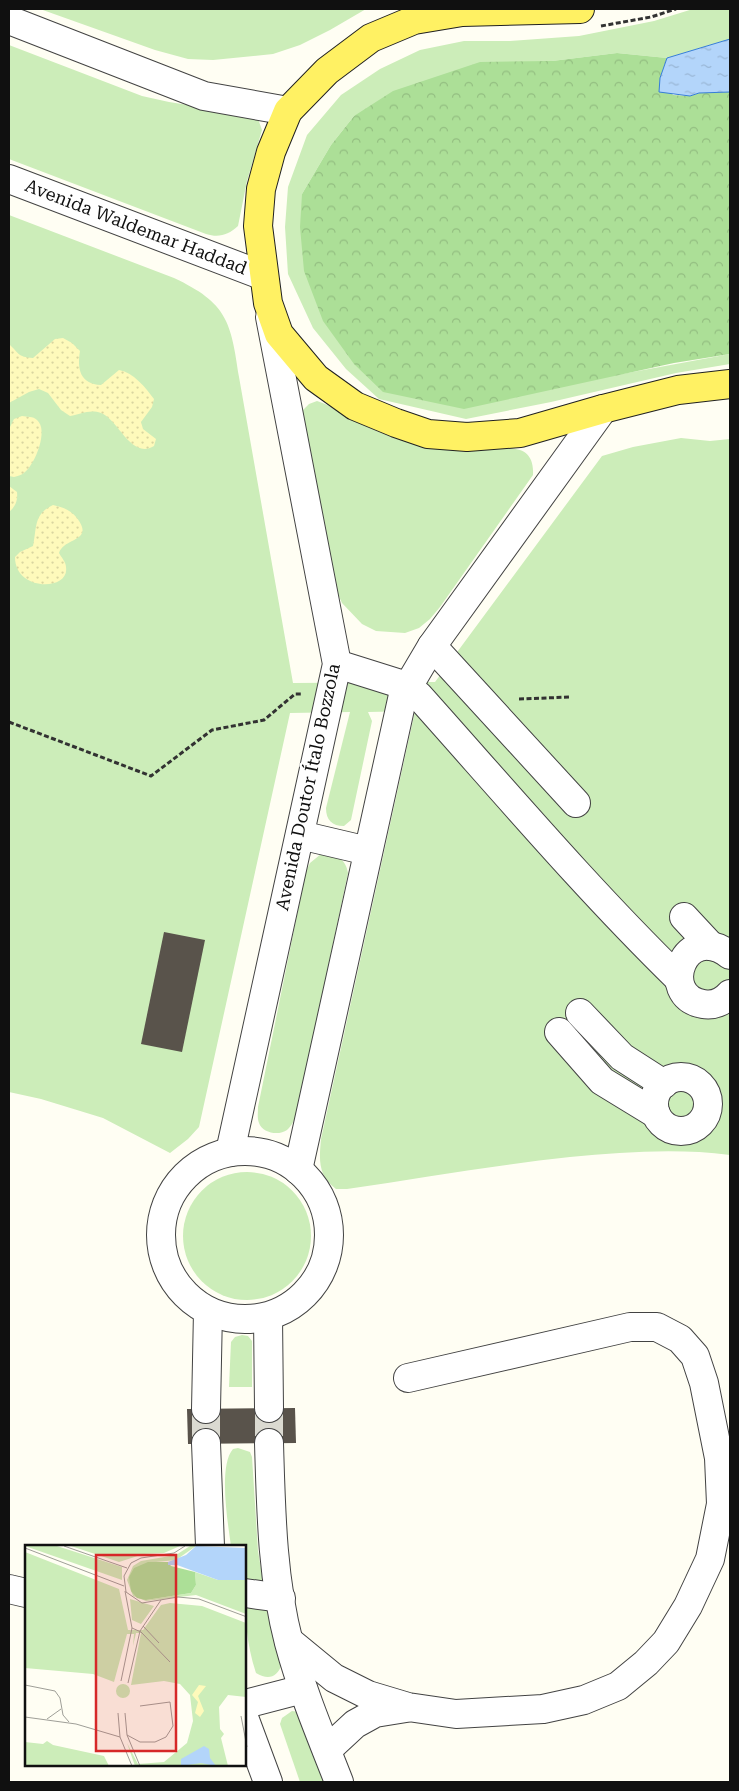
<svg xmlns="http://www.w3.org/2000/svg" width="739" height="1791" viewBox="0 0 739 1791" font-family="'Roboto Serif',serif">
<style>
.green{fill:#ccedb9}
.forest{fill:url(#forest-crowns)}
.sand{fill:url(#sand-dots)}
.water{fill:url(#water-ripples);stroke:#357dd7}
.building{fill:#59534b}
.lines{fill:none;stroke-linecap:round;stroke-linejoin:round}
.minor-tunnel{stroke:#dbdad1;stroke-width:28;stroke-dasharray:28 14;stroke-linecap:butt}
.minor-casing{stroke:#434343;stroke-width:30}
.major-casing{stroke:#212121;stroke-width:30}
.path{stroke:#323232;stroke-width:3;stroke-dasharray:5 2.5;stroke-linecap:butt}
.minor{stroke:#fff;stroke-width:28}
.major{stroke:#fff163;stroke-width:28}
.labels{text-anchor:middle;stroke-width:5;stroke-linejoin:round;paint-order:stroke}
.street-label{font-size:18px;fill:#101010;stroke:#fff}
.inset-road{fill:none;stroke:#9f9f98;stroke-width:1}
.view{fill:#d62828;fill-opacity:0.15;stroke:#d62828;stroke-width:2.5}
.inset-edge{fill:none;stroke:#101010;stroke-width:2.5}
</style>
<defs>
<pattern id="forest-crowns" width="20" height="18" patternUnits="userSpaceOnUse" patternTransform="scale(1.25)"><rect width="20" height="18" fill="#acdf97"/><path d="M2 6a3 3 0 1 1 6 0M12 15a3 3 0 1 1 6 0" fill="none" stroke="#93be81"/></pattern>
<pattern id="sand-dots" width="8" height="8" patternUnits="userSpaceOnUse" patternTransform="scale(1.25)"><rect width="8" height="8" fill="#fefabb"/><path d="M2 2h.1M6 6h.1" fill="none" stroke="#d9d5a0" stroke-width="1.8" stroke-linecap="round"/></pattern>
<pattern id="water-ripples" width="26" height="14" patternUnits="userSpaceOnUse" patternTransform="scale(1.25)"><rect width="26" height="14" fill="#b3d5fa"/><path d="M2 4q2-2 4 0t4 0M15 11q2-2 4 0t4 0" fill="none" stroke="#99b6d5"/></pattern>
</defs>
<rect width="100%" height="100%" fill="#fffef3"/>
<g class="green">
<polygon points="40,9 366,9 330,30 300,45 273,54 213,60 188,59 155,50"/>
<polygon points="693,9 730,9 730,39 667,58 617,53 552,61 354,116 331,145 302,194 611,376 730,354 730,364 676,373 551,402 466,419 379,399 346,369 313,328 288,274 285,227 288,187 307,135 341,95 380,69 420,50 464,41 510,41 579,36 654,21"/>
<path d="M9,45L142,96L169,102L257,116L262,130L247,181L238,226C228,235 219,238 206,234L9,159Z"/>
<path d="M9,215L174,278C227,303 231,321 239,377L293,683L435,682L602,456L633,447L681,438L710,441L730,439V1155C677,1148 624,1152 570,1157C496,1165 421,1178 347,1189H336C318,1175 319,1161 321,1139L415,711L368,712L372,721L351,820L344,826C332,826 326,820 326,808L350,712L290,713L199,1127L188,1139L170,1153L103,1118L41,1099L9,1092Z"/>
<path d="M317,401C331,405 341,414 354,420C384,436 414,446 448,450C457,451 466,452 475,451C499,450 535,438 533,475L440,607L430,619L419,628L405,633L376,631L362,624L342,603L336,590L302,411L309,404Z"/>
<path d="M321,854C334,853 346,858 348,873L297,1113C295,1118 292,1126 287,1130C279,1136 262,1133 259,1123C257,1118 258,1112 258,1107L306,871L310,863Z"/>
<circle cx="247" cy="1236" r="64"/>
<polygon points="242,1335 248,1336 252,1341 252,1387 229,1387 231,1342 235,1337"/>
<path d="M238,1448L250,1452L252,1457L258,1551L267,1604L282,1664C277,1678 268,1680 256,1673C242,1631 245,1590 245,1546H231C228,1524 218,1466 233,1449Z"/>
<polygon points="292,1711 299,1712 329,1782 300,1782 280,1724 282,1718"/>
</g>
<polygon class="forest" points="617,53 667,58 660,78 673,95 690,96 699,93 730,92 730,354 674,363 464,409 383,392 354,364 323,321 304,271 300,227 302,194 331,145 354,116 393,91 480,62 552,61"/>
<g class="sand">
<path d="M63,338L72,343L80,351C77,369 80,384 101,385L119,370C134,373 145,387 154,399L152,407L141,422L143,429L156,439L154,446C131,460 118,419 101,413C90,409 81,414 70,416L61,410L48,393L39,389L29,392L9,403V344C19,353 17,357 33,358L55,339Z"/>
<path d="M22,416C27,417 33,416 37,420C49,430 35,464 25,472C22,475 18,476 14,477L9,476L10,427L14,419Z"/>
<path d="M9,486L17,492C18,501 15,507 9,512Z"/>
<path d="M53,505C62,507 71,510 77,518C95,542 64,537 59,553C61,557 66,562 66,567C70,591 15,592 15,557L20,552L33,546C37,529 33,514 53,505Z"/>
</g>
<polygon class="water" points="730,39 730,92 699,93 690,96 659,92 660,78 667,58"/>
<g class="building">
<polygon points="164,932 205,940 182,1052 141,1044"/>
<polygon points="295,1408 296,1443 188,1444 187,1409"/>
</g>
<g class="lines">
<g class="minor-tunnel">
<polyline points="269,1408 269,1443"/>
<polyline points="206,1409 206,1443"/>
</g>
<defs>
<g id="minor">
<polyline points="9,20 204,96 288,111"/>
<polyline points="9,179 264,276"/>
<polyline points="432,646 576,803"/>
<path d="M337,664L407,686L419,696C504,791 587,889 678,978"/>
<polyline points="300,835 368,851"/>
<polyline points="684,917 711,946"/>
<path d="M730,955C684,920 657,996 703,1004C713,1006 723,1002 730,994"/>
<polyline points="580,1013 622,1057 664,1084"/>
<polyline points="559,1032 602,1081 656,1114"/>
<circle cx="681" cy="1104" r="27"/>
<circle cx="245" cy="1235" r="84"/>
<polyline points="230,1152 337,664 270,317"/>
<polyline points="298,1170 403,695 432,646 603,409"/>
<polyline points="268,1317 269,1408"/>
<polyline points="206,1409 208,1311"/>
<polyline points="206,1443 210,1546"/>
<path d="M269,1443C271,1510 272,1578 289,1643C302,1691 321,1736 339,1782"/>
<polyline points="9,1589 26,1593"/>
<polyline points="245,1593 281,1598"/>
<polyline points="289,1641 334,1678 368,1695 408,1707 456,1714 543,1709 584,1700 618,1686 646,1663 666,1642 688,1606 710,1559 721,1504 719,1458 704,1383 695,1356 680,1339 657,1327 630,1327 408,1378"/>
<polyline points="245,1704 303,1689"/>
<polyline points="245,1720 268,1782"/>
<polyline points="327,1750 355,1724 375,1713 406,1708"/>
</g>
<polyline id="major" points="580,9 462,12 414,20 371,38 327,71 288,111 271,152 261,189 258,226 268,303 279,334 316,378 355,406 396,423 428,434 467,437 520,433 603,409 678,390 730,384"/>
</defs>
<use href="#minor" class="minor-casing"/>
<use href="#major" class="major-casing"/>
<g class="path">
<polyline points="601,26 651,17 676,9"/>
<polyline points="519,699 571,697"/>
<polyline points="9,722 151,776 212,730 264,720 295,694 303,694"/>
</g>
<use href="#minor" class="minor"/>
<use href="#major" class="major"/>
</g>
<g class="labels">
<g class="street-label">
<text transform="translate(136 227) rotate(21)" y="6">Avenida Waldemar Haddad</text>
<text transform="translate(308 787) rotate(-78)" y="6">Avenida Doutor Ítalo Bozzola</text>
</g>
</g>
<g transform="translate(25 1545)">
<rect width="221" height="221" fill="#fffef3"/>
<path d="M0,1H32L97,22V35ZM46,1H155L139,8L119,9L94,17ZM165,1H171L151,15L131,17L121,55L166,48L171,40L170,27L193,35H221V69L171,50L121,56L108,51L102,35L108,21L116,16L151,10ZM0,7L94,44L103,85H118L136,60L145,58L177,61L221,78V152L203,150L194,162L195,184L199,189L196,193L203,221H110L102,198L113,219L139,217L162,198L168,176L165,150L155,139L139,136L106,140L116,88H111L108,101L109,89H102L89,137L68,129L0,123ZM105,54L129,61L116,79L107,75ZM91 146a7 7 0 1 1 14 0a7 7 0 1 1-14 0ZM22,196L28,200L79,211L84,221H0V197L18,199Z" fill="#ccedb9"/>
<path d="M123,17H143L146,21L170,27L171,40L166,48L121,55L112,53L106,46L104,32L109,23Z" fill="#acdf97"/>
<path d="M174,140L181,141L173,151L179,166L175,172L170,168L173,157L167,150Z" fill="#fefabb"/>
<path d="M171,1L221,3V35H193L152,20H143V17L161,10ZM179,201L184,204L185,213L191,221L176,218L156,221V214Z" fill="#b3d5fa"/>
<path class="inset-road" d="M39,1L102,23M160,1L149,8L116,13L106,18L99,31L101,47L117,58L153,52L174,54L222,72M0,3L99,41M118,81L134,98M107,83L116,87L145,117M96,136L107,83L100,46M103,138L115,86L136,55M0,140L30,146L35,153L38,170L44,177M93,168L95,192L107,221M100,168L102,190L115,221M216,171L222,202M0,172L51,179L95,192M22,174L36,164M102,190L115,197H130L141,192L148,181L145,157L115,161"/>
<path class="view" d="M71,10H151V206H71Z"/>
<rect width="221" height="221" class="inset-edge"/>
</g>
<rect width="739" height="1791" fill="none" stroke="#101010" stroke-width="20"/>
</svg>
